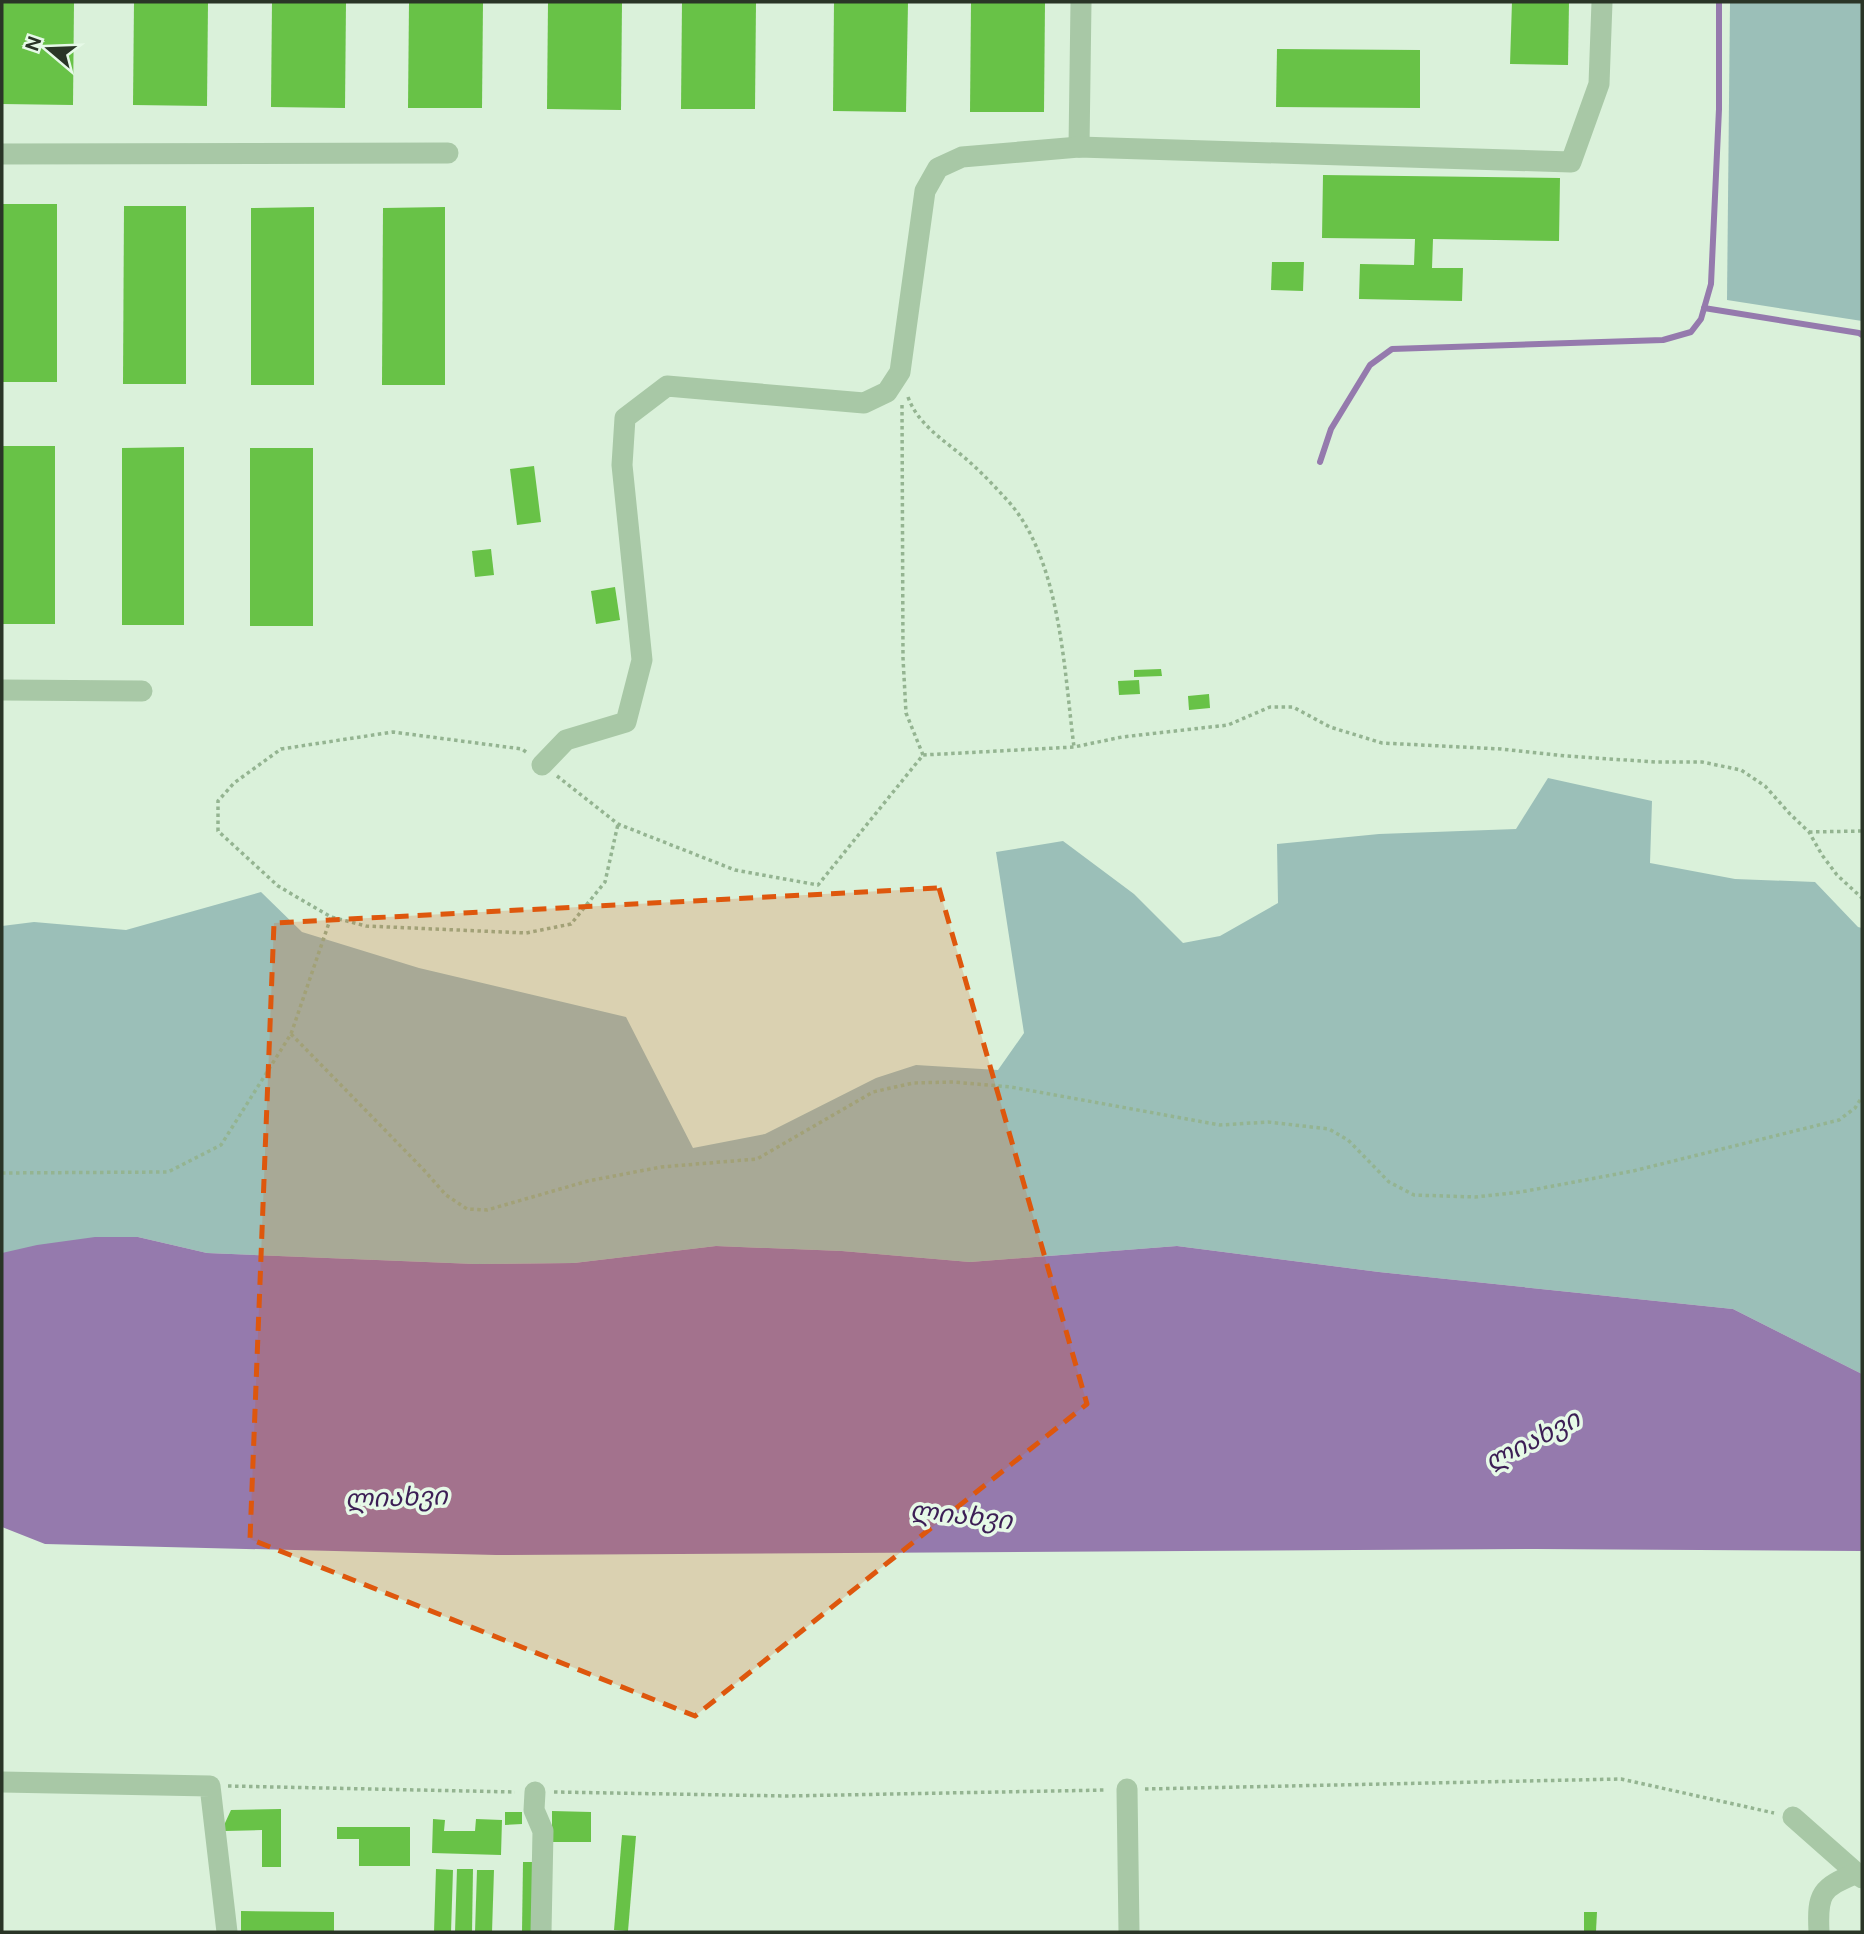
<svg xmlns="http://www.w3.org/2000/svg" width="1864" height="1934" viewBox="0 0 1864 1934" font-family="'DM Sans','Noto Sans Georgian',sans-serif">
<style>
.green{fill:#9bbfb8}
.water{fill:#957aad}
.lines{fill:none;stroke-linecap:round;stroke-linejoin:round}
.stream{stroke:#957aad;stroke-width:6}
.building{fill:#68c247}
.path{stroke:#94b491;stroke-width:3.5;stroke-dasharray:3.5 3.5;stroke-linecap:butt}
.minor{stroke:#a8c8a6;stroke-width:21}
.marked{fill:#de570d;fill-opacity:0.2;stroke:#de570d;stroke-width:5;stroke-dasharray:14 9;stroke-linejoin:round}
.labels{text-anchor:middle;stroke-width:7;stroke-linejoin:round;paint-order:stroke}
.water-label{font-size:26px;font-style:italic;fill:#3c1e55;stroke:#e6f9e7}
</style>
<rect width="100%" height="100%" fill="#daf1da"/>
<g class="green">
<polygon points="1730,2 1862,2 1862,321 1727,300"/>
<polygon points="1548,778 1652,801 1650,863 1735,879 1815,882 1858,927 1862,928 1862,1374 1733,1309 1379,1272 1177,1246 970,1262 842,1251 716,1246 574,1263 475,1264 207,1253 138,1237 2,1255 2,926 34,922 126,930 261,892 302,932 419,968 626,1017 693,1148 765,1134 876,1078 916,1065 998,1070 1024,1033 996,852 1063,841 1134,894 1183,943 1220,936 1278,903 1277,844 1379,834 1516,829"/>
</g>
<polygon class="water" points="95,1237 138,1237 207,1253 475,1264 574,1263 716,1246 842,1251 970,1262 1177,1246 1379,1272 1733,1309 1862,1374 1862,1551 1537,1549 496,1555 45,1544 2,1527 2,1253 37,1245"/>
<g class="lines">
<g class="stream">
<polyline points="1704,308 1859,333 1862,335"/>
<polyline points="1320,462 1331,429 1370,365 1392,349 1663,340 1691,332 1701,319 1711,284 1719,109 1719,2"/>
</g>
</g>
<g class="building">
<polygon points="2,2 74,2 73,105 2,104"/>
<polygon points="134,2 208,2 207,106 133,105"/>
<polygon points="272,2 346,2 345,108 271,107"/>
<polygon points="409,2 483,2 482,108 408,108"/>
<polygon points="548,2 622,2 621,110 547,109"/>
<polygon points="682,2 756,2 755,109 681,109"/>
<polygon points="834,2 908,2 906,112 833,111"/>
<polygon points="971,2 1045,2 1044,112 970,112"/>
<polygon points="1512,2 1569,2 1568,65 1510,64"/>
<polygon points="1277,49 1420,50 1420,108 1276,107"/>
<polygon points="1323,175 1560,178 1559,241 1433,239 1432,268 1463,268 1462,301 1359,299 1360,264 1414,265 1415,239 1322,238"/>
<rect x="2" y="204" width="55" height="178"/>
<polygon points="124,206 186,206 186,384 123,384"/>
<polygon points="314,207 314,385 251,385 251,208"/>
<polygon points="445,207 445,385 382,385 383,208"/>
<polygon points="1272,262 1304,262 1303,291 1271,290"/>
<rect x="2" y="446" width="53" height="178"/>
<polygon points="184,447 184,625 122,625 122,448"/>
<rect x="250" y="448" width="63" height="178"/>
<polygon points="534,466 541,522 517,525 510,469"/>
<polygon points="491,549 494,575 475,577 472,551"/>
<polygon points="615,587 620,620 596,624 591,591"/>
<polygon points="1161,669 1162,676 1134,677 1134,670"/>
<polygon points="1139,680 1140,694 1119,695 1118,681"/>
<polygon points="1209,694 1210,708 1189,710 1188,696"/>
<polygon points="281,1809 281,1867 262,1867 262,1830 225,1831 225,1823 231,1810"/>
<polygon points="552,1811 591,1812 591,1842 552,1842"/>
<polygon points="505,1812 522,1812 522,1824 505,1825"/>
<polygon points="433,1819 445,1820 444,1831 475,1831 476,1819 502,1820 501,1855 432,1853"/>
<polygon points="337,1827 410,1827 410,1866 359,1866 359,1839 337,1839"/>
<polygon points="622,1835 636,1836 628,1931 614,1930"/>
<polygon points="523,1862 535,1862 534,1932 522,1932"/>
<polygon points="436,1869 453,1870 451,1932 434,1932"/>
<polygon points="457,1869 473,1869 472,1932 455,1932"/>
<polygon points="477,1870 494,1870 492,1932 475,1932"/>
<polygon points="241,1911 334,1912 334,1932 241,1932"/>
<polygon points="1584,1912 1597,1912 1596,1931 1584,1931"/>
</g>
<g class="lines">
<g class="path">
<path d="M908,397C919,428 951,444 974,466C986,477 997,489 1008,501C1061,560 1064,671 1074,747"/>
<polyline points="902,405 903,658 906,713 923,755"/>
<polyline points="526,752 522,749 393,732 281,749 234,783 218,801 218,831 278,886 331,917 366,926 526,933 571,924 605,882 618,824"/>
<polyline points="557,776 618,824 735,870 818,885 923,755 1074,747 1122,737 1228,725 1270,707 1293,707 1330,727 1382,743 1501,749 1566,756 1655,762 1702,762 1741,770 1765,786 1790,814 1809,832 1822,855 1837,875 1862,898"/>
<polyline points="1809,832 1862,831"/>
<polyline points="291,1034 423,1169 446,1195 467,1209 487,1210 588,1181 661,1167 757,1159 873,1092 913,1083 953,1082 1011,1087 1220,1125 1268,1122 1329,1129 1348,1140 1389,1182 1414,1195 1475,1197 1521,1192 1633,1171 1839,1120 1855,1108 1862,1097"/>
<polyline points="2,1173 168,1172 221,1145 291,1034 331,917"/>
<polyline points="228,1786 515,1792"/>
<polyline points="1145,1789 1621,1779 1774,1813"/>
<polyline points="554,1792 786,1796 1106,1790"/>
</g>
<g class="minor">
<polyline points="1079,147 1081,2"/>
<polyline points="2,154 448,153"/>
<polyline points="2,690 142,691"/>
<polyline points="542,765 566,740 626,722 642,660 622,465 625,418 667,386 864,403 887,392 900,372 925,191 938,168 962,157 1079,147 1571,162 1599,84 1602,2"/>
<polyline points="2,1782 210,1786 227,1932"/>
<polyline points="1127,1789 1129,1932"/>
<polyline points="535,1792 534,1810 543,1831 541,1932"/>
<polyline points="1793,1817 1862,1878"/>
<path d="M1819,1932C1817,1893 1821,1888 1857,1873"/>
</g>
</g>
<path class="marked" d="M939,888L1087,1404L695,1716L250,1539L274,923Z"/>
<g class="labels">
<g class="water-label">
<text transform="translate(1532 1440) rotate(-27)" y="9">ლიახვი</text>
<text transform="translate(396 1497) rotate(-2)" y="9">ლიახვი</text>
<text transform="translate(961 1515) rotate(6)" y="9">ლიახვი</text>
</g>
</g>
<rect width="1864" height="1934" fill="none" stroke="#2a3527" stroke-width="7"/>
<g transform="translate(49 49) rotate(289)" stroke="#e6f9e7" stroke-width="5" paint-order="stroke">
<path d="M0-5L12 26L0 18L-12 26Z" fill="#2a3527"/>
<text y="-10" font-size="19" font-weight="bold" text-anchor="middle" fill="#2a3527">N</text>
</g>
</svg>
